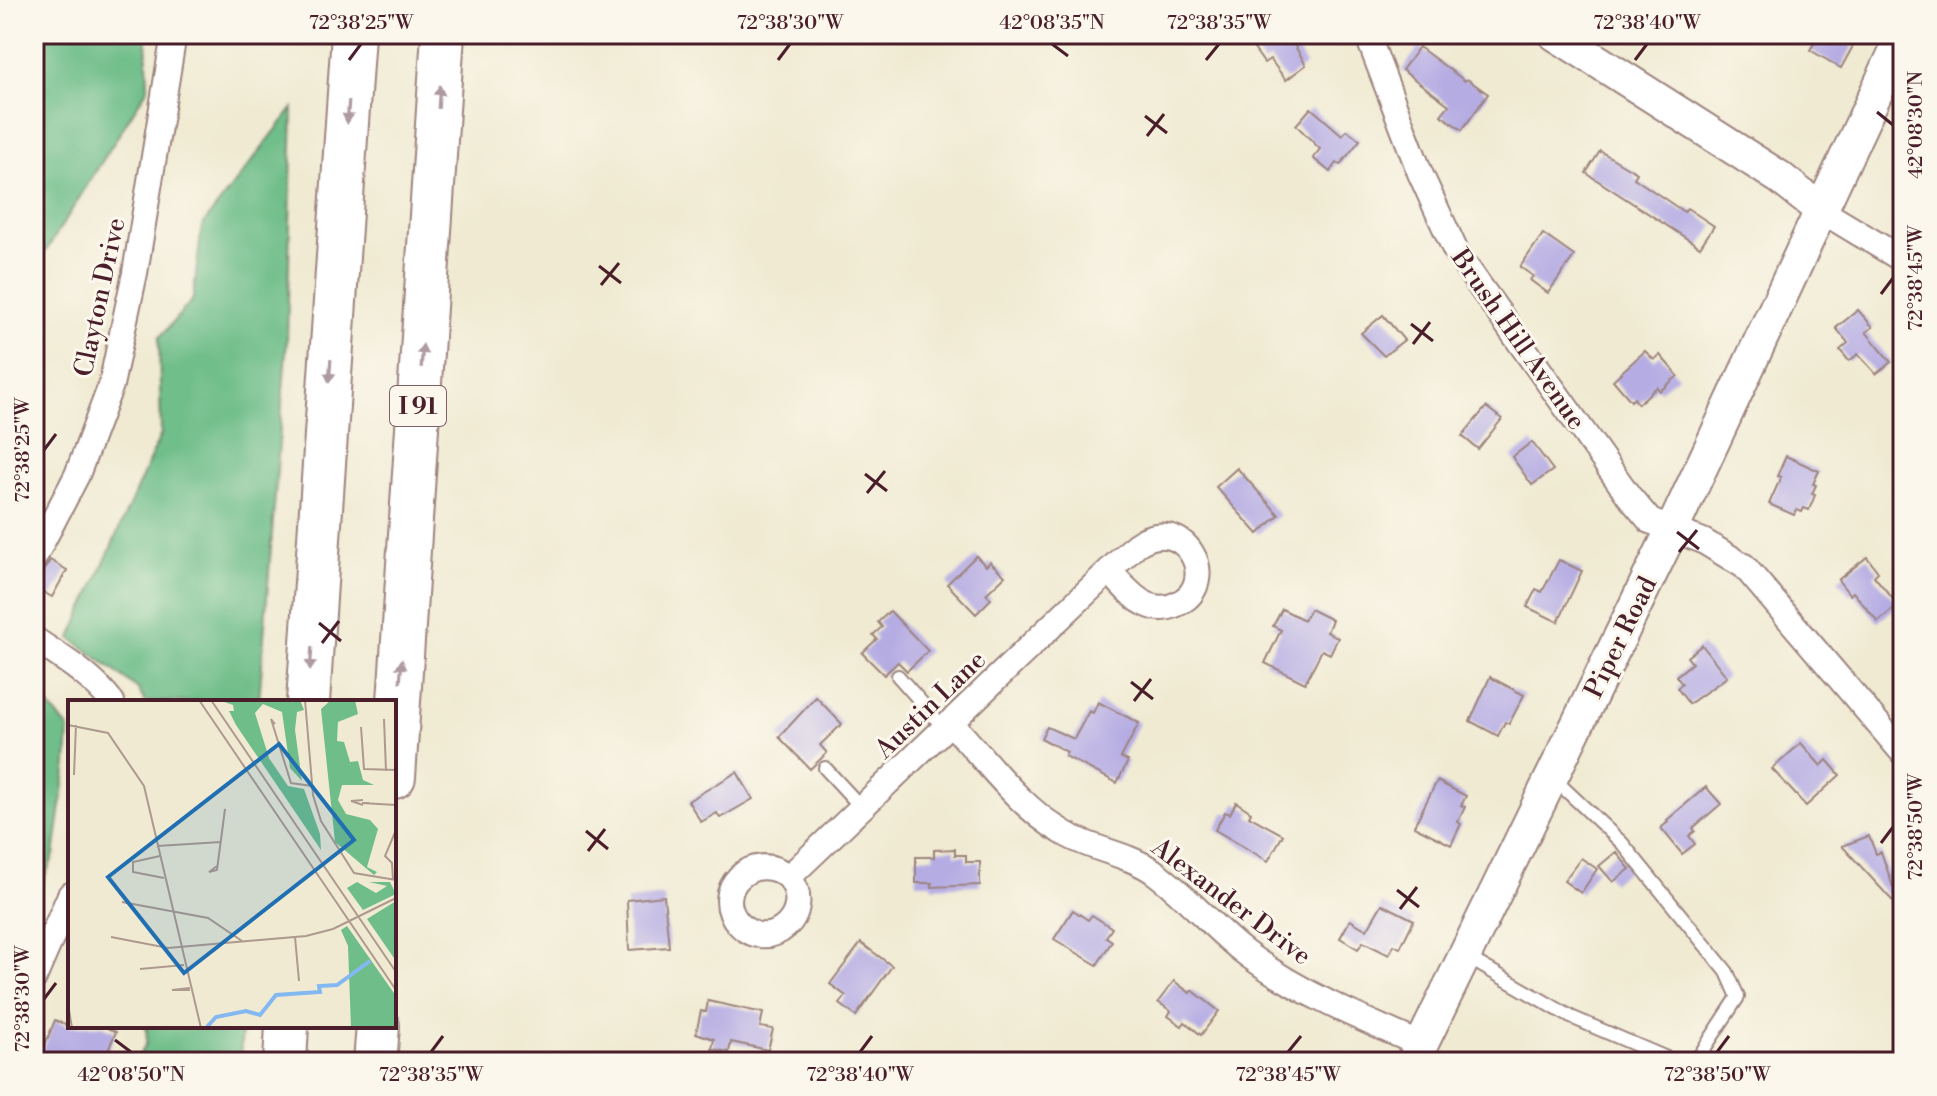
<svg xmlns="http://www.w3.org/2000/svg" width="1937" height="1096" viewBox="0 0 1937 1096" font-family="'Libre Bodoni',serif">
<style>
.forest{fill:#6fbe89;stroke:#5c6e5a;stroke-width:2}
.building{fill:#b5ace3}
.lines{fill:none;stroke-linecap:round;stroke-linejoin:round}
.lane-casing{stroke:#9d847e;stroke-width:16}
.street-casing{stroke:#9d847e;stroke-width:28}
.secondary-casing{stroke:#9d847e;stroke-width:36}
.highway-casing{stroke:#9d847e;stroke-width:46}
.lane{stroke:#fff;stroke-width:12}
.street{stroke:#fff;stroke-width:24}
.secondary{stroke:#fff;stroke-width:32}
.highway{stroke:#fff;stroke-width:42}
.oneway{fill:#ae9aa0}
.ticks{fill:none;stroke:#4a1f2b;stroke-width:3}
.labels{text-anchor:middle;stroke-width:6;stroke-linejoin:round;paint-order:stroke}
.shield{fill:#fbf7ec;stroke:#7f6065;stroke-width:2}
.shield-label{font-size:24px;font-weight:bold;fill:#4a1f2b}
.street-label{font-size:26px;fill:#4a1f2b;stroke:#fbf7ec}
.inset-river{fill:none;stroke:#84b8f2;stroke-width:4}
.inset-road{fill:none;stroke:#ae998f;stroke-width:2}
.view{fill:#1f6fb2;fill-opacity:0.15;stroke:#1f6fb2;stroke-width:4}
.inset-edge{fill:none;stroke:#4a1f2b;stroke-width:4}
.neatline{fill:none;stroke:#4a1f2b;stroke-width:3}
.ticks-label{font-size:20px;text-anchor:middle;fill:#4a1f2b}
</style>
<rect width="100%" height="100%" fill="#fbf7ec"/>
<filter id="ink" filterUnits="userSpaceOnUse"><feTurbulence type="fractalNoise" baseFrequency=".0125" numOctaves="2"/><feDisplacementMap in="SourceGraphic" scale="16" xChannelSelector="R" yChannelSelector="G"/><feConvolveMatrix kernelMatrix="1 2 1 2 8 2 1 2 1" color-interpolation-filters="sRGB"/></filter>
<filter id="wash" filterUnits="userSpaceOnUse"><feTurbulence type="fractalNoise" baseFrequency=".006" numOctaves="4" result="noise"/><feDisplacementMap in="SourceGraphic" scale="32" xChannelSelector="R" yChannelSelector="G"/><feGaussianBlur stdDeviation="1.8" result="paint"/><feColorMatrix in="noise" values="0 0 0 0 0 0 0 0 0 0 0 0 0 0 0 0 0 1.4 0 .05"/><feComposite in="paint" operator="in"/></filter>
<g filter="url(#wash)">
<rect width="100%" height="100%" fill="#f0ead2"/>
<g class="forest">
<polygon points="34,34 146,34 148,88 34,270"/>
<polygon points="293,108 287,339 259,702 145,702 138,689 71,638 161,434 159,338 193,299 202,226"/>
<polygon points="40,696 69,729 67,764 54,855 34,903 34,711"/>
<polygon points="146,1026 242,1026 240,1062 136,1062 147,1042"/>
</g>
<g id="blocks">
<g class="building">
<polygon points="1252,34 1288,34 1306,65 1286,80 1270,59 1264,63 1252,46 1258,41"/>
<polygon points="1820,34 1833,34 1853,46 1841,68 1810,50"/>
<polygon points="1419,47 1465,81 1467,79 1488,94 1462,130 1441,115 1449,105 1402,70"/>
<polygon points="1311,108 1342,135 1347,130 1360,140 1340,165 1337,163 1330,172 1313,158 1320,149 1296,125"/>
<polygon points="1600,151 1637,173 1634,178 1684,212 1687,208 1714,226 1700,247 1586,173"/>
<polygon points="1543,234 1574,256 1548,293 1530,280 1533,276 1520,267"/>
<polygon points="1858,310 1873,327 1866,332 1891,362 1876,374 1858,354 1849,361 1840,350 1848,343 1836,328"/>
<polygon points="1383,315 1404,340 1384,356 1361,333"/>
<polygon points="1645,351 1654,360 1660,355 1678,376 1660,391 1657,387 1638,404 1634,398 1631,401 1613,380"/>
<polygon points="1486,407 1502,419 1478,449 1462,436"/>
<polygon points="1532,442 1553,470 1532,485 1512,457"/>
<polygon points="1786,456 1819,471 1813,484 1816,485 1812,494 1815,495 1809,510 1804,508 1802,512 1797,510 1794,515 1769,504 1781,477 1777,476"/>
<polygon points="1237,468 1279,515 1258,534 1216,487"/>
<polygon points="976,556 986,566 990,562 1005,576 986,594 991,599 976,614 947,584"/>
<polygon points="1867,557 1878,572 1874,576 1898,605 1878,622 1853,592 1850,595 1838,580"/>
<polygon points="50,560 67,570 52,597 34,587"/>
<polygon points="1559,560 1582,571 1558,622 1527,607 1536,589 1542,592"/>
<polygon points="1282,609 1304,620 1310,609 1332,620 1327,632 1338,638 1330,654 1322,650 1305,683 1265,663 1281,630 1273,626"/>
<polygon points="890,611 928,651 907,671 898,662 884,675 862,653 877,639 873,635 882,627 878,622"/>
<polygon points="1702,645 1727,677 1689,704 1677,688 1682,684 1676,676 1692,663 1687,657"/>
<polygon points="1490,677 1524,695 1509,724 1505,722 1498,736 1470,721"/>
<polygon points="816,697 842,724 820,745 827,753 810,769 779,737"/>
<polygon points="1098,702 1139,723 1121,758 1128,761 1117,783 1065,756 1067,752 1041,738 1047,727 1074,739 1089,711 1093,713"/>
<polygon points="1801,743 1821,766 1827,760 1840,775 1806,806 1772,769"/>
<polygon points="737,772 753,799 720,818 717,813 701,822 688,801"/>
<polygon points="1437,781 1466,796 1461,805 1465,807 1458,822 1461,824 1451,845 1414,826"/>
<polygon points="1706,787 1721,804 1693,828 1695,831 1689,836 1695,844 1682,854 1661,828 1668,822 1667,820"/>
<polygon points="1236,802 1251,812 1249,816 1283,835 1268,861 1215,830 1225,812 1230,814"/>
<polygon points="1869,836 1876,854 1881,852 1901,910 1842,846"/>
<polygon points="955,849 955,855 966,855 966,862 980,862 980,885 932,887 932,883 916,883 916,857 934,857 934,850"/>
<polygon points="1616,852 1630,869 1613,882 1599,866"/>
<polygon points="1581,858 1597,869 1581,893 1564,881"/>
<polygon points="664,896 669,947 629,950 627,900"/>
<polygon points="1382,904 1414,920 1400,948 1394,945 1389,955 1363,942 1358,949 1340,938 1350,920 1367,930"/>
<polygon points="1073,910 1088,920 1092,915 1112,928 1106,937 1112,941 1097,965 1054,939"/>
<polygon points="861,943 892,966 856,1016 840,1004 846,996 830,984"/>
<polygon points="1174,981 1190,993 1192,990 1219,1011 1201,1035 1185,1022 1182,1026 1168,1016 1171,1011 1158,1002"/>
<polygon points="708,1001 763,1013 760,1027 773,1029 768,1050 731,1042 729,1052 712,1049 714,1039 696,1033 701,1011 706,1012"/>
<polygon points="55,1020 68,1026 103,1026 116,1032 103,1062 38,1062"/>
</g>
</g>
</g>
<g filter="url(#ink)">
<use href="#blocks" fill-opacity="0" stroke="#9d847e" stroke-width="2"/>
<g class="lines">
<defs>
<g id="lane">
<polyline points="898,676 945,729"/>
<polyline points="825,768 862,808"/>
<polyline points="1554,779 1622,843 1727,972 1738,997 1696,1061 1691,1062"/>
<polyline points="1465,956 1571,1017 1676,1062"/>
</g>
<g id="street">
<polyline points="1367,34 1420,173 1457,254 1629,496 1650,521 1703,541 1744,566 1903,753"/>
<polyline points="1822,211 1903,260"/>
<polyline points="34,558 77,475 111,385 135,273 174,34"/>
<path d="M34,639C62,658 91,675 112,702"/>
<path d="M951,723C986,760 1019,807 1064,833C1092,850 1126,853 1153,871C1186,895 1212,927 1244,952C1297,992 1361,1019 1422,1045"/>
<path d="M789,877C817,914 769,956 739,924C709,892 753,847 789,877L1136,545C1184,510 1223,583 1177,604C1167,609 1156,609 1146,604C1132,598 1120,582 1109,571"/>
<polyline points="34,978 70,895"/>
</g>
<g id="secondary">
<polyline points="1555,34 1779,177 1822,211"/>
<polyline points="1413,1062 1672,530 1903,35"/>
</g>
<g id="highway">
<polyline points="308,702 353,34"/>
<polyline points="394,777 443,34"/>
<polyline points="285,1062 287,1026"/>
<polyline points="375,1062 378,1026"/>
</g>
</defs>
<use href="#lane" class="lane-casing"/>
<use href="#street" class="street-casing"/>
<use href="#secondary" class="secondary-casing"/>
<use href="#highway" class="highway-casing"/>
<use href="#lane" class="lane"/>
<use href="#street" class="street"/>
<use href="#secondary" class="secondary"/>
<use href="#highway" class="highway"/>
</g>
<defs><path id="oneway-solid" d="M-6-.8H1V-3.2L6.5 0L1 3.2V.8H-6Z" transform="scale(2)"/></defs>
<g class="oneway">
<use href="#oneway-solid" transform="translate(439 97) rotate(-86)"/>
<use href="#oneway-solid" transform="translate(348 112) rotate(94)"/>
<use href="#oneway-solid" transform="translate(422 356) rotate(-86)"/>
<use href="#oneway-solid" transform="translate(330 371) rotate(94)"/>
<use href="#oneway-solid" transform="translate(311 659) rotate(94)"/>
<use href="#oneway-solid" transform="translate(401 671) rotate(-86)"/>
</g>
</g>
<path class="ticks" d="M1052,44L1068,56M349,60L361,44M778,60L790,44M1206,60L1219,44M1635,60L1647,44M1877,112L1893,125M1145,116L1167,133M1147,136L1164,114M599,266L621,283M601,285L619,263M1881,294L1893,278M1411,324L1433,341M1413,344L1430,322M44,450L56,434M865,474L887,491M867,493L885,471M1677,532L1699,549M1679,552L1697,530M319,623L341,641M322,643L339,621M1131,682L1153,699M1134,701L1151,679M586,831L608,849M1881,843L1893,827M588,851L605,829M1397,890L1419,907M1400,909L1417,887M44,999L56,983M115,1040L131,1052M431,1052L443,1036M860,1052L872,1036M1288,1052L1301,1036M1717,1052L1729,1036"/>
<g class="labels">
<rect class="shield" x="390" y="386" width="56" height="40" rx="6"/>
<g class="shield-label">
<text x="418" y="414">I 91</text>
</g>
<g class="street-label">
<text transform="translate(99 297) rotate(-78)" y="9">Clayton Drive</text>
<text transform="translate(1519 339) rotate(55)" y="9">Brush Hill Avenue</text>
<text transform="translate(1620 637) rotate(-64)" y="9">Piper Road</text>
<text transform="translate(930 704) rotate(-44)" y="9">Austin Lane</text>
<text transform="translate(1232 901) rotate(37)" y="9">Alexander Drive</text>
</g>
</g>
<g transform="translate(68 700)">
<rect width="328" height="328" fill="#f0ead2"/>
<path d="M151,0H232L236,10L229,12L227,30L234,81L222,68L214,12L195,4L187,13L201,58L220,86L236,89L252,134L253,150L168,25L161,11H166L165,5ZM263,0H287L290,14L270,22L269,41L276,42L282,62L290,61L295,80L306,85H274L270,100L278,114L302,120L310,129L299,167L309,172L306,175L267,142L253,9ZM289,182L308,193L319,186L301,182H322L328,194L295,210L279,188ZM328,201V261L299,219ZM279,226L328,296V328H283L280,246L273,230Z" fill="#6fbe89"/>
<path class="inset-river" d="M138,328L148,317L178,311L192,315L208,295L252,292L251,286L269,285L302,261"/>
<path class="inset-road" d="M131,0L328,290M143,0L328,272M237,0L245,95L253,121L286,173L328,180M316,19L318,71M207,24L203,19L223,83L244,86M0,25L40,33L76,86L133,328M293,27L296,69L328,70M6,75L8,25M295,100L283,101L295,105M301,103H294L328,105M89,146L153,142M92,156L65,162V172L96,178M149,166L141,172L149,170L157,109L156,117M325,180L324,163L317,156L328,130M59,203L54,202L140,218L174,241M43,237L100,248L238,236L265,229L328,198M227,237L231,281M72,269L116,265M122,288L104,290H122M0,304L4,328"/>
<path class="view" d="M211,44L286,140L116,273L40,177Z"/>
<rect width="328" height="328" class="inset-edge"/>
</g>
<rect width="1937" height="1096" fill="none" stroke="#fbf7ec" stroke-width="88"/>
<rect x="44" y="44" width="1849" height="1008" class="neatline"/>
<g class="ticks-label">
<text x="361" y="29">72°38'25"W</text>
<text x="790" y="29">72°38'30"W</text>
<text x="1052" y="29">42°08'35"N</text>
<text x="1219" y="29">72°38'35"W</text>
<text x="1647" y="29">72°38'40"W</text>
<text transform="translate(1915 125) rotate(-90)" y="7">42°08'30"N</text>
<text transform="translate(1915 278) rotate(-90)" y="7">72°38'45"W</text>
<text transform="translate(22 450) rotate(-90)" y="7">72°38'25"W</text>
<text transform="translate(1915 827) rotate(-90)" y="7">72°38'50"W</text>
<text transform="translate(22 999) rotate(-90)" y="7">72°38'30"W</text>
<text x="131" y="1081">42°08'50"N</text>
<text x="431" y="1081">72°38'35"W</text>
<text x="860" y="1081">72°38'40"W</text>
<text x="1288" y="1081">72°38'45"W</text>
<text x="1717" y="1081">72°38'50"W</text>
</g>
</svg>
